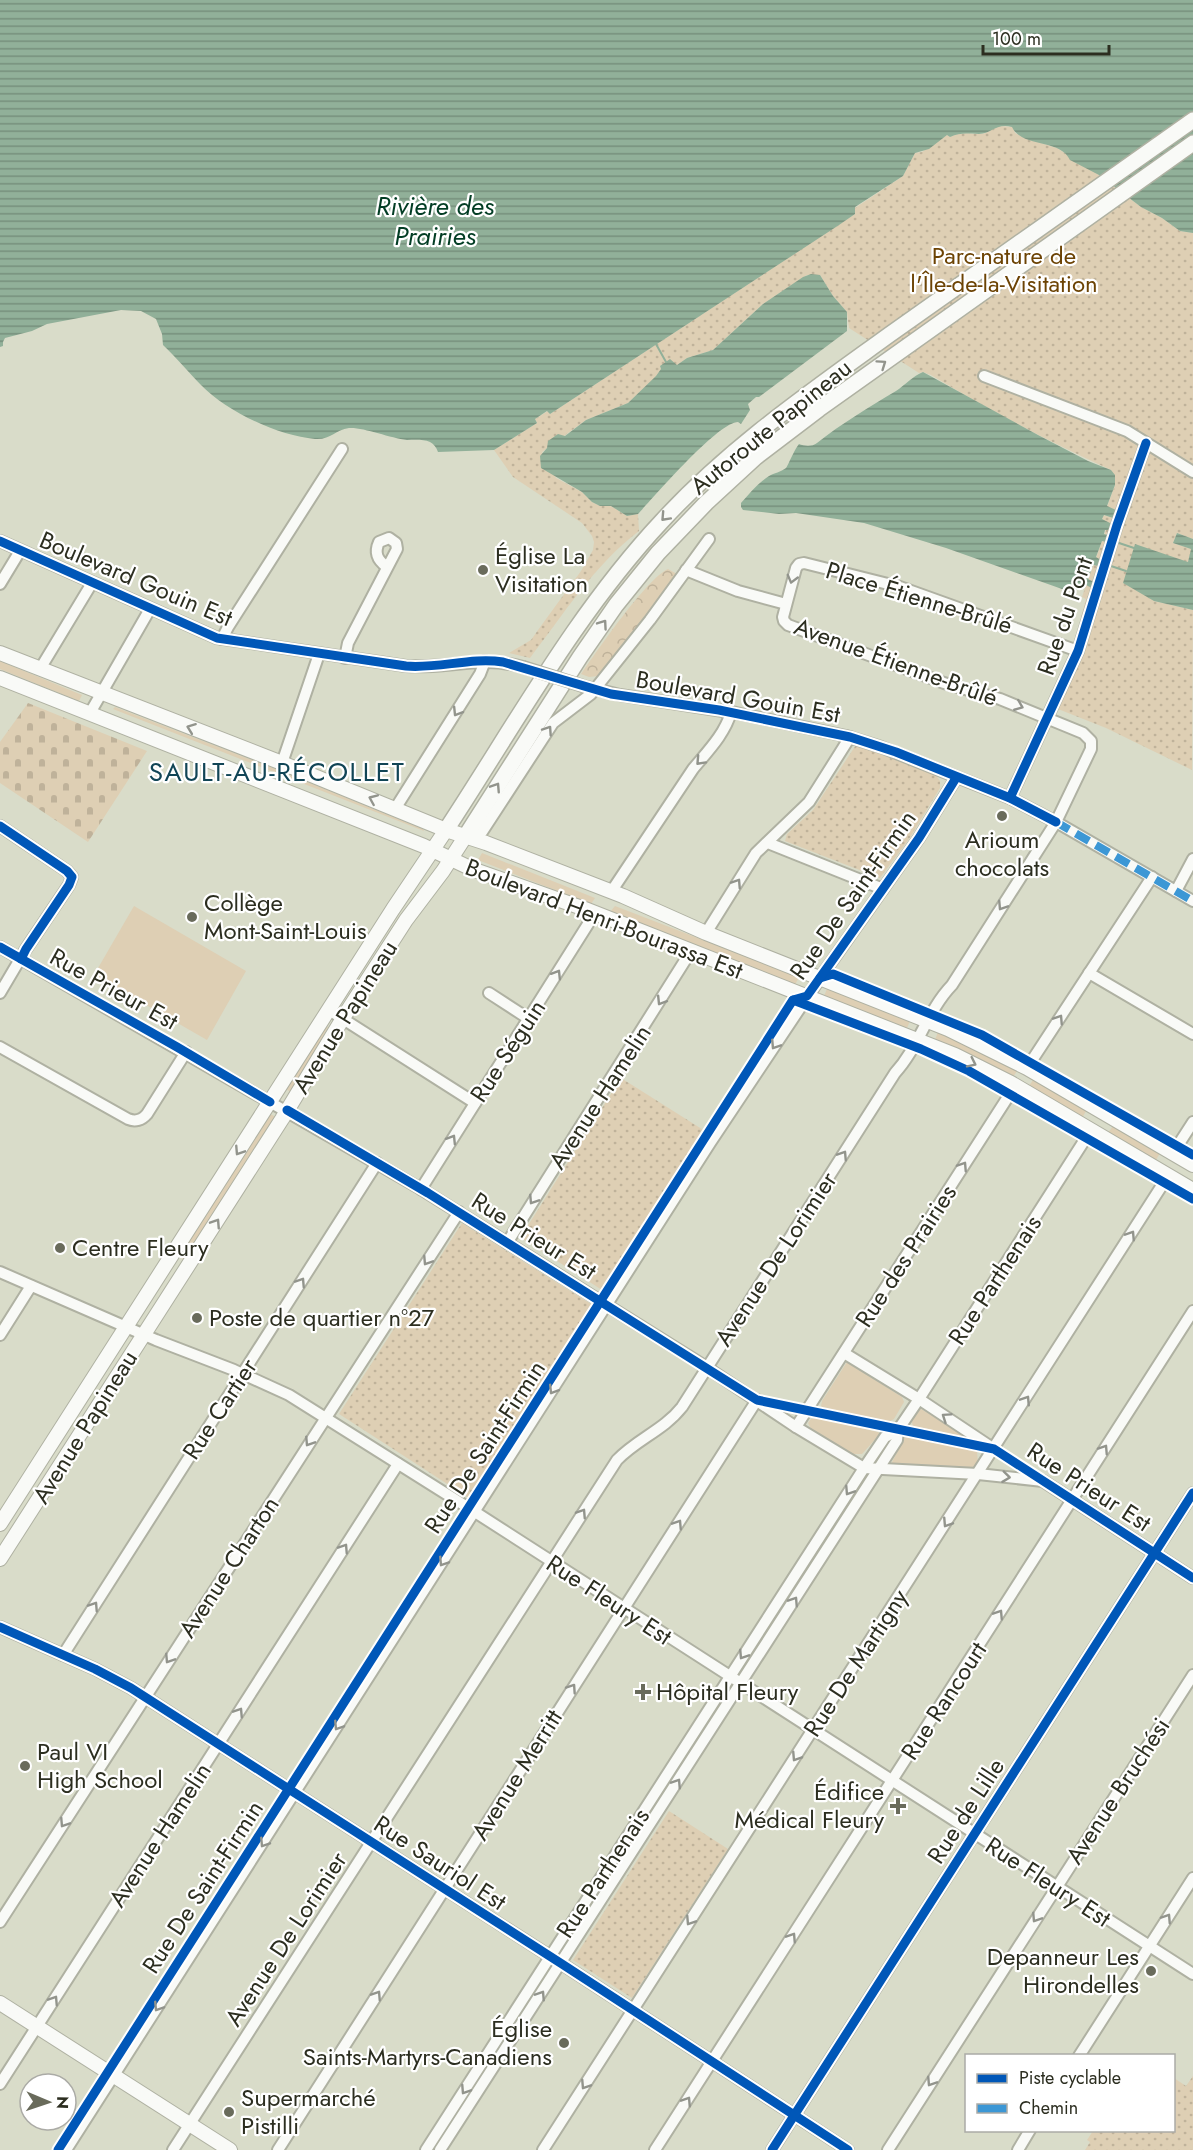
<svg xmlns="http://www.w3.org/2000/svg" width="1193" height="2150" viewBox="0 0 1193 2150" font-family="Jost,sans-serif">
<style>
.green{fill:#decfb4}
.forest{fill:url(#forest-crowns)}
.cemetery{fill:url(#cemetery-stones)}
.park{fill:url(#park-dots)}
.water{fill:url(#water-rules)}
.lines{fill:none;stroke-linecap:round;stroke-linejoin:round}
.stream{stroke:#91b099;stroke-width:2}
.minor-casing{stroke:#afb1a2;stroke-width:14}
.major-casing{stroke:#afb1a2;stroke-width:16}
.highway-casing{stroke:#afb1a2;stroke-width:18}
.minor{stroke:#f9faf7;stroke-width:10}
.major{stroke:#f9faf7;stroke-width:14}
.highway{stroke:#f9faf7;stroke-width:15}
.minor-bridge-casing{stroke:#afb1a2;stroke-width:14;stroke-linecap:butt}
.minor-bridge{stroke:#f9faf7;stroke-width:10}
.quiet{stroke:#3c97d5;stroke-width:8;stroke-dasharray:15 8;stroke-linecap:butt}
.cycleway-casing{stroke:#fff;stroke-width:13}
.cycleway{stroke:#0057b8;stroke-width:9}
.oneway{stroke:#92948c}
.poi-dot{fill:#696b5b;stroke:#fff;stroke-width:2}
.labels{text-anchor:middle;stroke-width:4.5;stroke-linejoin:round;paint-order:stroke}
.park-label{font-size:24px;fill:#6c4304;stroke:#fff}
.street-label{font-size:24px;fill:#2c2e20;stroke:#fff}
.poi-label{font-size:24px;fill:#2c2e20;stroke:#fff;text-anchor:start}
.water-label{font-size:26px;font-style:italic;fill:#023d24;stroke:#fff}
.neighbourhood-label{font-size:26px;letter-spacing:1.5px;fill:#114556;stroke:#fff}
</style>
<defs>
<pattern id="forest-crowns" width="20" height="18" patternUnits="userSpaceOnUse" patternTransform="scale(1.5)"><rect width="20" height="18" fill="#decfb4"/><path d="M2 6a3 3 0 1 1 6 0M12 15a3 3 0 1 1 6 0" fill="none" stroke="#bfb29a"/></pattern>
<pattern id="cemetery-stones" width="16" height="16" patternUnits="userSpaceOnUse" patternTransform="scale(1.5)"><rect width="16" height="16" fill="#decfb4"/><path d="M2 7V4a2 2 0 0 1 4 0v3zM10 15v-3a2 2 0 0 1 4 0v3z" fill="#bfb29a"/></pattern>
<pattern id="park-dots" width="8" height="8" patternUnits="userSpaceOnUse" patternTransform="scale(1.5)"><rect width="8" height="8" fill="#decfb4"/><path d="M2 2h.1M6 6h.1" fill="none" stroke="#bfb29a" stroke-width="1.8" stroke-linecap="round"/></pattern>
<pattern id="water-rules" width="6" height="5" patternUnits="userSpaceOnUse" patternTransform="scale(1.5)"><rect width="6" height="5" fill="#91b099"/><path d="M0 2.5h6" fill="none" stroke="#77907c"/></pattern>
</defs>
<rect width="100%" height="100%" fill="#d9dcc9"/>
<g class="green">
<polygon points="0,661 82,695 79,701 0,669"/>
<polygon points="115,707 283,772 423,829 424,831 113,709"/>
<polygon points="482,853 595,898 591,904 478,860"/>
<polygon points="134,906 246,971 207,1040 94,975"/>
<polygon points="615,906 799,977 795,985 610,912"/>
<polygon points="827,989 910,1021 907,1028 824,996"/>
<polygon points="326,1026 328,1027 291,1092 286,1089"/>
<polygon points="938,1032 985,1053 1017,1071 1013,1077 935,1040"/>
<polygon points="1033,1080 1086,1111 1082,1118 1029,1086"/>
<polygon points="270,1114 276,1117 184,1260 178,1256"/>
<polygon points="1113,1126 1160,1153 1156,1160 1108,1133"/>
<polygon points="847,1362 902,1397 904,1402 894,1419 888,1422 825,1410 821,1406 822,1401"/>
<polygon points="921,1409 966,1435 967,1437 913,1426 911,1419 915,1411"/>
<polygon points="816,1418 878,1432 880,1434 862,1454 850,1454 811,1429 808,1423 811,1419"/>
<polygon points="905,1437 973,1450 977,1451 978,1464 967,1470 891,1464"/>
</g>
<path class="forest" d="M668,569L677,574L641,623L598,676L589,677L581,674C596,652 647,578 668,569Z"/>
<polygon class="cemetery" points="28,703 147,751 88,842 0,783 0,742"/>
<g class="park">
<path d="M998,126L1013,127L1015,133L1028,139L1057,148L1099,175L1141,207L1162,218L1180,231L1193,233V539L1177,533L1173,543L1192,549L1188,562L1154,601L1193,610L1192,770L1106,728L1058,709L1078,666L1093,621L1081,617L1086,599L1082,597L1086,585L1092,587L1088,579L1093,565L1098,566L1101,560L1096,558L1102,541L1106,542C1104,533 1104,530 1111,524L1102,520L1103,515L1113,518L1116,510L1107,507L1115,485L1111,470C1049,442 989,410 931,375L923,372L919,373L849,328L847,312L833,296L820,275H807L763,304L713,350L687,358L677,365L660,366L661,369L657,376L628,403L586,420L542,452L556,478L582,492L592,502L600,506H611L627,516L638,514L639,531C595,564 563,615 530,658L509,653L531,640L538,630L581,571L593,550L594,542L592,536L582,523L513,477L494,450L537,423L535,419L548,411L550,414L855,214V208L903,176L915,153L922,152L947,135L950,137C961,131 969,134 980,134C986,134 993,129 998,126Z"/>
<polygon points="856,745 936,775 940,781 940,788 909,839 880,878 785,841 787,834 813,810"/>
<polygon points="621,1078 705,1131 606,1288 602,1290 523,1239 522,1235"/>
<polygon points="462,1223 591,1304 592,1307 469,1498 339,1414"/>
<polygon points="669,1811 728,1849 632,1998 573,1960"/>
<polygon points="1193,2076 1193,2150 1085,2150 1090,2142 1087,2140 1093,2131 1174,2130 1174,2078 1186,2086"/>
</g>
<g class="water">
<path d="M0,0H1193V233L1180,231L1162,218L1141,207L1099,175L1070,160C1060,138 1022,148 1012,127C996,123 991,134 979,134C968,134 961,132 950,137L947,135L929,149L915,153L903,176L855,207V214L839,225L550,414L547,411L535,419L537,423L494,450L438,452C436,447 434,444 430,442C423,439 414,440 407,440C390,438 363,427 349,428C335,430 331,440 315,439C278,436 226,411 201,385C188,372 177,358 163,345L162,334L156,319L141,311L121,310L47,324L32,331L5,338L3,342V346L0,347Z"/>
<path d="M811,274L820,275L833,296L847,312V331L759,397H756L748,404L750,410L741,424L738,422C718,422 654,497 638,514L627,516L611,506H600L592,502L582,492L541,468L540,456L547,448L548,441L558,434L565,436L586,420L628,403L656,376L661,369L660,366L670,359L677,365L687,358L713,350L763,304L803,277Z"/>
<path d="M923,372L1038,435L1088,461L1111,470L1115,475V485L1107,506L1116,510L1113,518L1104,515L1102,519L1112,524L1110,530H1105L1104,534L1108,535L1106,542L1102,541L1096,557L1101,560L1099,566L1093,565L1088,579L1094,582L1092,588L1086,585L1085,588L1076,590L1062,589L946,548L864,523L796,513L779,514L743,510L741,507V503C750,493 758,483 769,476C774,473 781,472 786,468C788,466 794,450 799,444C804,446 812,447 817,443C841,424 869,407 896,391C905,385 913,376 923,372Z"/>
<polygon points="1177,533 1193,539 1193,610 1154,601 1123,583 1135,544 1188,562 1191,549 1173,543"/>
</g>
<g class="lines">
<g class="stream">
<polyline points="656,344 666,362"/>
<polyline points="1116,542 1134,548"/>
<polyline points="1108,565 1126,571"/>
</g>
<defs>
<g id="minor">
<polyline points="984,376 1127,431 1193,472"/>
<path d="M0,541L217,638L406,666C448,669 480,655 523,667"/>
<polyline points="686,570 738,591 786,604"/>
<polyline points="0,584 20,551"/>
<polyline points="222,639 228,627 342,449"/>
<path d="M345,658L348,643L397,549L396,543L389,538L379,542C374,553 377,560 387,567"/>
<polyline points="40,669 92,583"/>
<polyline points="583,686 620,695 736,713 846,736 881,747 1010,798 1056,822 1193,901"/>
<polyline points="90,713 150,609"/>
<polyline points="282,763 319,654"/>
<polyline points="1010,798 1078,651 1117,525 1146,443"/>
<polyline points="395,809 480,674 485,661"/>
<polyline points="0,826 67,871 72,877 69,885 26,949 0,993"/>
<polyline points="465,836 482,832 553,723 591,694 650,620 709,539"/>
<polyline points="768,843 883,889"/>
<polyline points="1176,891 1193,859"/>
<path d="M611,892L693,769C707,752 725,734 731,712"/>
<polyline points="706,933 756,853 809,802 850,737"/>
<polyline points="0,947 421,1189 706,1367 796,1427 864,1468 978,1474 1043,1481 1193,1578"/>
<polyline points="1089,973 1193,1034"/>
<polyline points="489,993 529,1019"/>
<polyline points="329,1010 475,1103"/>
<path d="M0,1047L128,1119C135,1122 142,1120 147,1114L186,1052"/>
<polyline points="1027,1068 1152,877"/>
<polyline points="1173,1153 1193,1122"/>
<polyline points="421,1189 595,913"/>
<polyline points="507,1243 691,951"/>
<polyline points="0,1272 156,1340 234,1370 289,1395 475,1512 1193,1974"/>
<polyline points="0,1335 31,1286"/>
<polyline points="844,1353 919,1399 994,1449"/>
<polyline points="796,1427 1015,1086"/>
<polyline points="0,1627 95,1669 131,1688 562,1964 848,2150"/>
<polyline points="63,1655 377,1163"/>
<polyline points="0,1922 459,1212"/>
<polyline points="1079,2056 1193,1878"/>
<polyline points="0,2084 398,1464"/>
<polyline points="66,2150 710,1143 820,978 919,838 956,778"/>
<path d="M173,2150L617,1460C637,1439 664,1430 682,1407L895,1073C919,1047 927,1011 952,985L1056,822L1091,749V741L1083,733L1000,699L944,683L788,625L784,621L783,617L796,568L799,564L804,563L900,587L1078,651"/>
<polyline points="278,2150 757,1400"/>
<polyline points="426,2150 864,1468 885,1437 898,1430 919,1399 1091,1130"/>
<polyline points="440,2150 897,1440 898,1430"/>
<polyline points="543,2150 1168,1176"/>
<polyline points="655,2150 1193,1311"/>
<polyline points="772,2150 1193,1493"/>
<polyline points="888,2150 1193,1675"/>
<polyline points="1018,2150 1030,2130"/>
</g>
<g id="major">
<polyline points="0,653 282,763 446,830 486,843 623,896 706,933 948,1029 1027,1068 1193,1165"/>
<polyline points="0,678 424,846 472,869 585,909 955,1055 1011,1083 1193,1190"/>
<polyline points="0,1524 393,909 446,830"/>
<polyline points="0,1559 282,1119 348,1010 406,920 443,871 465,837"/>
<polyline points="0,2003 230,2150"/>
</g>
<g id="highway">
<path d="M446,830C515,725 576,613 662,521C729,448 809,393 889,335C990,263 1092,192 1193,120"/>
<polyline points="465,837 580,657 616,605 658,553 706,503 756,457 819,409 1193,143"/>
</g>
</defs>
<use href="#minor" class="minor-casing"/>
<use href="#major" class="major-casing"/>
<use href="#highway" class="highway-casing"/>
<use href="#minor" class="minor"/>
<use href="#major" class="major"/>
<use href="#highway" class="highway"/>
<defs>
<polyline id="minor-bridge" points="523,667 583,686"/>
</defs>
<use href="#minor-bridge" class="minor-bridge-casing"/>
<use href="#minor-bridge" class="minor-bridge"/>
<polyline class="quiet" points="1056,822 1193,901"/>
<defs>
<g id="cycleway">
<path d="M0,541L217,638L406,666C438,669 471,657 503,662L611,694L719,710L850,737L896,752L1010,798L1056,822"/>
<polyline points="1010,798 1078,651 1117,525 1146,443"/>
<polyline points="0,826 67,871 72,877 69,885 26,949 21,959"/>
<polyline points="0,947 177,1047 270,1102"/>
<polyline points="820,978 833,974 982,1035 1193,1155"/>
<polyline points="793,1000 921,1049 969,1071 1193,1199"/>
<polyline points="287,1110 428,1193 757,1400 994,1449 1193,1578"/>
<polyline points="0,1627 95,1669 131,1688 562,1964 848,2150"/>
<polyline points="58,2150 791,1003 793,1000 807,996 919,838 956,778"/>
<polyline points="772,2150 1193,1493"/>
</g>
</defs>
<use href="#cycleway" class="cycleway-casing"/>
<use href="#cycleway" class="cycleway"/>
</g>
<defs><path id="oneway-chevron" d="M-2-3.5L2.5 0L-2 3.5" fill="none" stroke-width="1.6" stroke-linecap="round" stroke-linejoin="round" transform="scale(1.5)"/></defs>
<g class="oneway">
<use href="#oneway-chevron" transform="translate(882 364) rotate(-35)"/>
<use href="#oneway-chevron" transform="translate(665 517) rotate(133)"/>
<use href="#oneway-chevron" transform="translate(792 579) rotate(105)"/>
<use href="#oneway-chevron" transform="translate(603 624) rotate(-55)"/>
<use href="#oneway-chevron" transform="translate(1019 706) rotate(22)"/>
<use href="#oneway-chevron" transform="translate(457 712) rotate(122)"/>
<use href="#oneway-chevron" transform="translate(191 728) rotate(-159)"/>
<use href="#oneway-chevron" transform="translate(548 730) rotate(-56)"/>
<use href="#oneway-chevron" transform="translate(700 761) rotate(133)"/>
<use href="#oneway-chevron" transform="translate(496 787) rotate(-57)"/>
<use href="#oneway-chevron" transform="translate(373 799) rotate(-157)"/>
<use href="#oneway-chevron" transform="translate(737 883) rotate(-57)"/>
<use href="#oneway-chevron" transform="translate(1002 906) rotate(123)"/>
<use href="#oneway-chevron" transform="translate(557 974) rotate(-58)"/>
<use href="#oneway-chevron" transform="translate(661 1001) rotate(122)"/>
<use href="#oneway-chevron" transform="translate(1059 1019) rotate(-57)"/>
<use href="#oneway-chevron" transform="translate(775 1045) rotate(123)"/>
<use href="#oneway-chevron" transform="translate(972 1063) rotate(26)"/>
<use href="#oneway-chevron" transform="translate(452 1139) rotate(-58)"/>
<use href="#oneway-chevron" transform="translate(239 1151) rotate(123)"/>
<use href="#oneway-chevron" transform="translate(843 1155) rotate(-57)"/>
<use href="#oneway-chevron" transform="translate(963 1166) rotate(-57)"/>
<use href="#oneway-chevron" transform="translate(533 1200) rotate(123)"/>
<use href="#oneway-chevron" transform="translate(216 1223) rotate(-57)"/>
<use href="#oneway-chevron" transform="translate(1131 1235) rotate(-57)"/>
<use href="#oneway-chevron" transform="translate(427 1261) rotate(123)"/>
<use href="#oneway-chevron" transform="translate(301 1282) rotate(-57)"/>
<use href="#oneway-chevron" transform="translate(553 1390) rotate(122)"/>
<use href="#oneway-chevron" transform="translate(1026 1400) rotate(-57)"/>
<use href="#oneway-chevron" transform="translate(946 1417) rotate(-146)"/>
<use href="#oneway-chevron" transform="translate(309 1442) rotate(123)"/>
<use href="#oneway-chevron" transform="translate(1104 1449) rotate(-57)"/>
<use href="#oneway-chevron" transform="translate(1006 1477) rotate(7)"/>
<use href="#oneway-chevron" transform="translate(849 1491) rotate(123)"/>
<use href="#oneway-chevron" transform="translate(582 1513) rotate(-57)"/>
<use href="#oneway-chevron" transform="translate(947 1523) rotate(123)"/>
<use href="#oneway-chevron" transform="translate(678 1524) rotate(-57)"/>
<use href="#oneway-chevron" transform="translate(344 1548) rotate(-57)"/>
<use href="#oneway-chevron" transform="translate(443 1562) rotate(123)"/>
<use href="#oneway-chevron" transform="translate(794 1601) rotate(-57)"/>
<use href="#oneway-chevron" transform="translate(94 1606) rotate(-57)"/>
<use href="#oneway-chevron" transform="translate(999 1614) rotate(-57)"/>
<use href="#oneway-chevron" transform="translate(743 1655) rotate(123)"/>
<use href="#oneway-chevron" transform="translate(169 1659) rotate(123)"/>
<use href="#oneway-chevron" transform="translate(572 1688) rotate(-56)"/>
<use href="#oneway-chevron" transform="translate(239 1712) rotate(-57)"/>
<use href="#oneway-chevron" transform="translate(338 1726) rotate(123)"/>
<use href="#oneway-chevron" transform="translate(796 1757) rotate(123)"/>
<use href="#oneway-chevron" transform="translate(677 1783) rotate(-57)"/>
<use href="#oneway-chevron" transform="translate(64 1823) rotate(123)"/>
<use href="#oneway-chevron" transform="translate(264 1843) rotate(123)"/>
<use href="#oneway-chevron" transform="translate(1036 1918) rotate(123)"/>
<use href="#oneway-chevron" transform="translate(1167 1918) rotate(-57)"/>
<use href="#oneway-chevron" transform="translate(690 1921) rotate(123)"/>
<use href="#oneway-chevron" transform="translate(792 1937) rotate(-57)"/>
<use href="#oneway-chevron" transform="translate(377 1995) rotate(-57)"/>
<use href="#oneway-chevron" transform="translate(541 1995) rotate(-57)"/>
<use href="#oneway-chevron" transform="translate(54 2000) rotate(-57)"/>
<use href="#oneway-chevron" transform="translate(158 2007) rotate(123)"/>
<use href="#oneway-chevron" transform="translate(931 2082) rotate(123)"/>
<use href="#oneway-chevron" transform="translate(585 2085) rotate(123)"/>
<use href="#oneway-chevron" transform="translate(465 2090) rotate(123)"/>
<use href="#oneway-chevron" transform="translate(687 2101) rotate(-57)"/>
</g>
<g class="poi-dot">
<circle cx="483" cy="570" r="6"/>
<circle cx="1002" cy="816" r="6"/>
<circle cx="192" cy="917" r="6"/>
<circle cx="60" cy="1248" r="6"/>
<circle cx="197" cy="1318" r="6"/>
<path d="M640 1683h6v6h6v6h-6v6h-6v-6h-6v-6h6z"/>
<circle cx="25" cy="1766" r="6"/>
<path d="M895 1797h6v6h6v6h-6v6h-6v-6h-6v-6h6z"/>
<circle cx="1151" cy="1971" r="6"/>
<circle cx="564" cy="2043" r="6"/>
<circle cx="229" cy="2112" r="6"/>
</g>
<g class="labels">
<g class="park-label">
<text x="1004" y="264">Parc-nature de<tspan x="1004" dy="28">l'Île-de-la-Visitation</tspan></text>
</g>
<g class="street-label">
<text transform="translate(771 427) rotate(-39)" y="8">Autoroute Papineau</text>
<text transform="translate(136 579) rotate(23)" y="8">Boulevard Gouin Est</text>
<text transform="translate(919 598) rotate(17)" y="8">Place Étienne-Brûlé</text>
<text transform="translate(1065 616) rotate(-71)" y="8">Rue du Pont</text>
<text transform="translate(896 662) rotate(20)" y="8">Avenue Étienne-Brûlé</text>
<text transform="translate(738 697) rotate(10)" y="8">Boulevard Gouin Est</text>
<text transform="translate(853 895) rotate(-55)" y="8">Rue De Saint-Firmin</text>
<text transform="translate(604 919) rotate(21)" y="8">Boulevard Henri-Bourassa Est</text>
<text transform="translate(114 989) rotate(29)" y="8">Rue Prieur Est</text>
<text transform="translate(345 1017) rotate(-58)" y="8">Avenue Papineau</text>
<text transform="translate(508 1051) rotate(-57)" y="8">Rue Séguin</text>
<text transform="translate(600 1097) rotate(-57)" y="8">Avenue Hamelin</text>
<text transform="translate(534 1236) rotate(32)" y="8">Rue Prieur Est</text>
<text transform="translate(906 1256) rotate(-57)" y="8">Rue des Prairies</text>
<text transform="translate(776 1259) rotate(-57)" y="8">Avenue De Lorimier</text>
<text transform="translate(995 1280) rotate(-57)" y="8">Rue Parthenais</text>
<text transform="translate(220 1409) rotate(-57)" y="8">Rue Cartier</text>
<text transform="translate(85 1427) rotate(-58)" y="8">Avenue Papineau</text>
<text transform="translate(485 1447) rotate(-57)" y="8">Rue De Saint-Firmin</text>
<text transform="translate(1089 1487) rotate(33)" y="8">Rue Prieur Est</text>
<text transform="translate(229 1567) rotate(-57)" y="8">Avenue Charton</text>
<text transform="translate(609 1600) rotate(33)" y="8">Rue Fleury Est</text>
<text transform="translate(856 1663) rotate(-57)" y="8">Rue De Martigny</text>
<text transform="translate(944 1701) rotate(-57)" y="8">Rue Rancourt</text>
<text transform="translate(517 1775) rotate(-58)" y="8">Avenue Merritt</text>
<text transform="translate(1118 1791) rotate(-57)" y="8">Avenue Bruchési</text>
<text transform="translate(966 1811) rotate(-57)" y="8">Rue de Lille</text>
<text transform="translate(160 1835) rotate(-57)" y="8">Avenue Hamelin</text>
<text transform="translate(440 1863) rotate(33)" y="8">Rue Sauriol Est</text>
<text transform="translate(603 1873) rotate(-57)" y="8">Rue Parthenais</text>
<text transform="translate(1048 1882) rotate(33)" y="8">Rue Fleury Est</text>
<text transform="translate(203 1887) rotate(-57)" y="8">Rue De Saint-Firmin</text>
<text transform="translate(286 1939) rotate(-57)" y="8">Avenue De Lorimier</text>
</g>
<g class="poi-label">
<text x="495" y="564">Église La<tspan x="495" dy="28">Visitation</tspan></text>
<text x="1002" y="848" text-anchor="middle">Arioum<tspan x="1002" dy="28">chocolats</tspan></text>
<text x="204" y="911">Collège<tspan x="204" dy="28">Mont-Saint-Louis</tspan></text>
<text x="72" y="1256">Centre Fleury</text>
<text x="209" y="1326">Poste de quartier n°27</text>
<text x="656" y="1700">Hôpital Fleury</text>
<text x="37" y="1760">Paul VI<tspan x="37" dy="28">High School</tspan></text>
<text x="884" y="1800" text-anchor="end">Édifice<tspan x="884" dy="28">Médical Fleury</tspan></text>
<text x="1139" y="1965" text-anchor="end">Depanneur Les<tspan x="1139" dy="28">Hirondelles</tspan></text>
<text x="552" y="2037" text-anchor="end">Église<tspan x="552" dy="28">Saints-Martyrs-Canadiens</tspan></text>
<text x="241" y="2106">Supermarché<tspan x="241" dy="28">Pistilli</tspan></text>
</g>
<g class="water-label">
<text x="435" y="215">Rivière des<tspan x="435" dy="30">Prairies</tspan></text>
</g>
<g class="neighbourhood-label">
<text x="277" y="781">SAULT-AU-RÉCOLLET</text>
</g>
</g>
<rect x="965" y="2054" width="210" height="78" fill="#ffffff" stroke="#ababa6" stroke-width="1.5"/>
<rect x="977" y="2074" width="30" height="9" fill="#0057b8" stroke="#ababa6" stroke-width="1.5"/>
<text x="1019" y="2084" font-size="18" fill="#2c2e20">Piste cyclable</text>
<rect x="977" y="2104" width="30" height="9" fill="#3c97d5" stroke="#ababa6" stroke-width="1.5"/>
<text x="1019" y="2114" font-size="18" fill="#2c2e20">Chemin</text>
<g transform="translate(48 2102) rotate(92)"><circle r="28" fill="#ffffff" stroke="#ababa6" stroke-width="1.5"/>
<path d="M0-4.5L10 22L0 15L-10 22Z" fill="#696b5b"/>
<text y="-9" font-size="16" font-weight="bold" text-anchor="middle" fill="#2c2e20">N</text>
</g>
<path d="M983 45v9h126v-9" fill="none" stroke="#2c2e20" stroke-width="3"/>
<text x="992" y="45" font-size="18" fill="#2c2e20" stroke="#ffffff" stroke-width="4.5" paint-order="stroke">100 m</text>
</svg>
